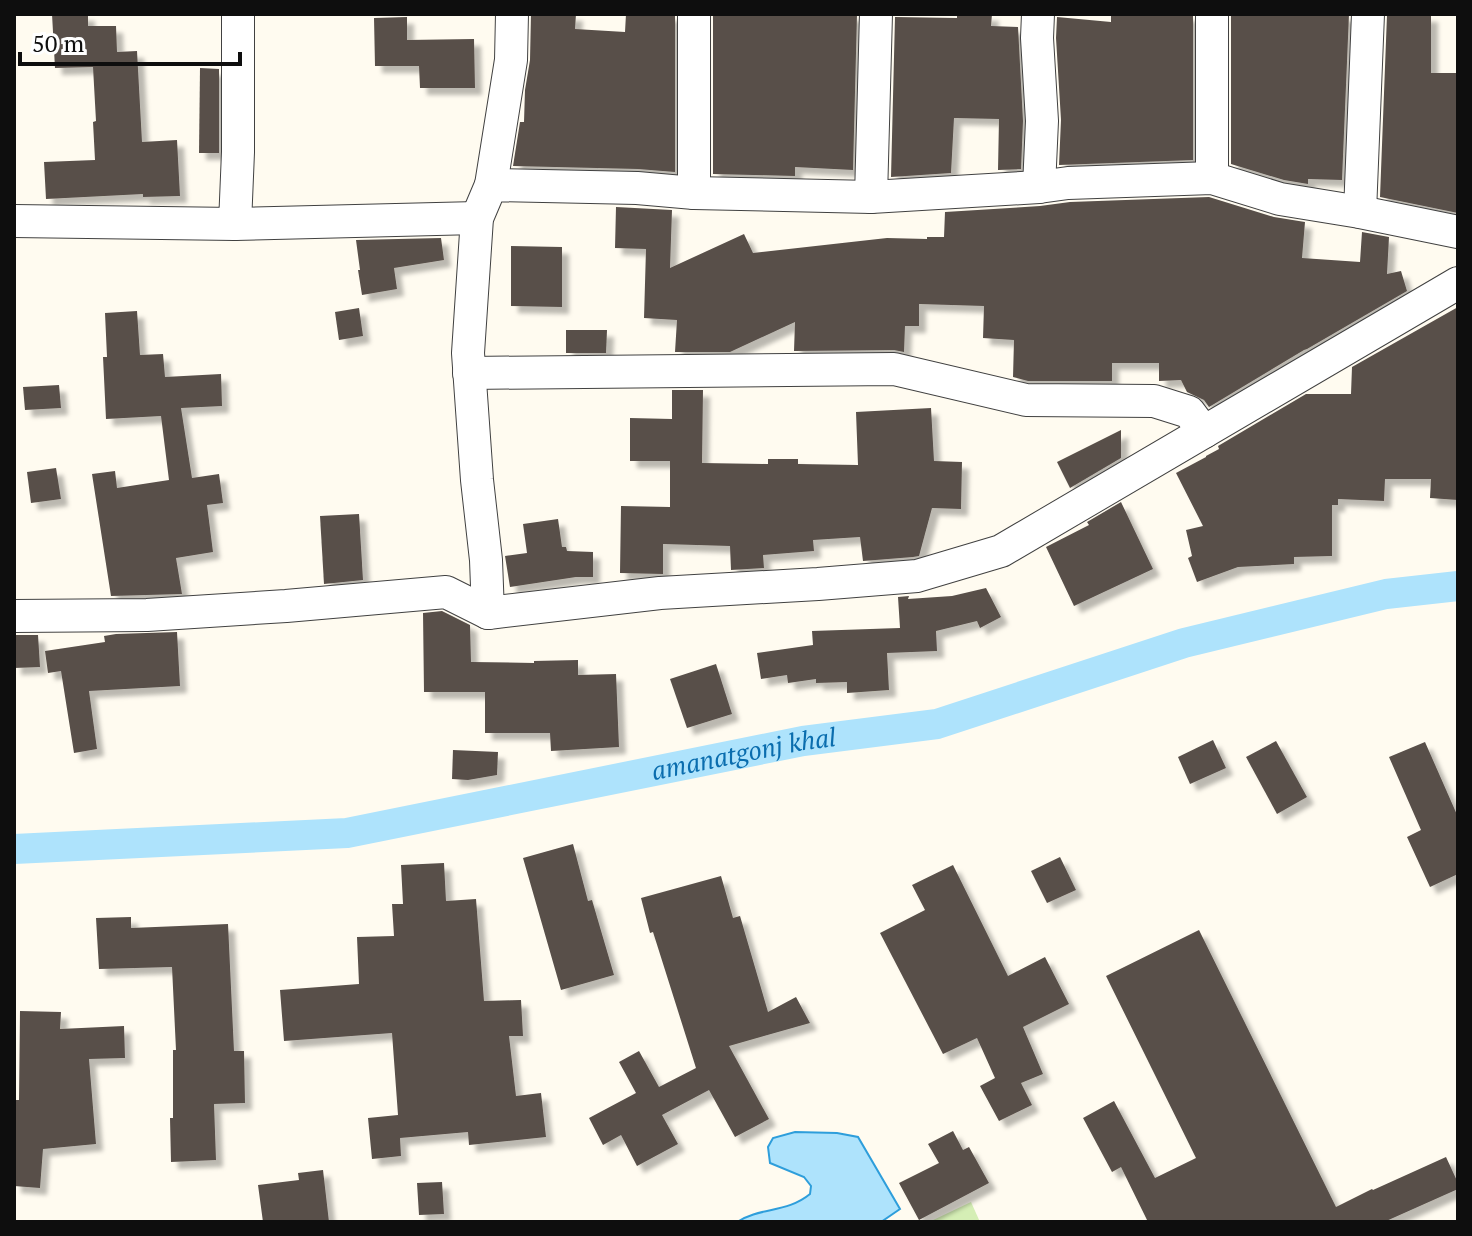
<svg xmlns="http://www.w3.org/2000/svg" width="1472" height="1236" viewBox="0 0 1472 1236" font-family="'PT Serif',serif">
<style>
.green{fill:#d5eeb5}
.water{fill:#aee3fc;stroke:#2e9edb;stroke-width:2}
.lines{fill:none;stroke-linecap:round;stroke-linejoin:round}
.canal{stroke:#aee3fc;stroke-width:30}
.building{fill:#584f49;filter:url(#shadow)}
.minor-casing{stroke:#414141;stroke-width:34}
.minor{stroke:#fff;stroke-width:32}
.labels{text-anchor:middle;stroke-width:8;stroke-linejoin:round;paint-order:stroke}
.water-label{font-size:26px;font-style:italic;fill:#0a6dae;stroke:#fff}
</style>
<defs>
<filter id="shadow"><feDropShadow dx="7" dy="7" stdDeviation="2" flood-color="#0004"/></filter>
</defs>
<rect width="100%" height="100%" fill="#fffbf0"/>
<polygon class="green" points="971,1202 980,1222 929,1222"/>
<path class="water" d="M795,1132L837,1133L858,1137L900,1209L881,1222H737C760,1207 787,1213 810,1194L811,1186L804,1177L770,1163L768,1147L773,1138Z"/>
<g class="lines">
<path class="canal" id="s1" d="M14,849L347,833L803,741L937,724L1184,643L1386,594L1458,586"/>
</g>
<g class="building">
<polygon points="52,14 88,14 88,26 116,26 117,52 137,51 142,142 177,140 180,196 143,197 143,194 46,199 44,162 95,160 93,122 96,121 93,67 55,68"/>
<polygon points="531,14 576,14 575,29 625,32 626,14 675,14 675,172 638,169 513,166 520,122 524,122 525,90 530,60"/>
<polygon points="713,14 857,14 853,170 795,167 795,176 713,174"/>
<polygon points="957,14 992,14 991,26 1018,27 1023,121 1021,169 998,170 999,119 954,118 951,173 891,177 895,17 957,18"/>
<polygon points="1111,14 1193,14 1193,160 1059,165 1061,120 1056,38 1057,17 1111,22"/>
<polygon points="1231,14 1349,14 1342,180 1308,179 1308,184 1284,180 1231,164"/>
<polygon points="1387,15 1431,15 1431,73 1458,73 1458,213 1380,197"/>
<polygon points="407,17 407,40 474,39 475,88 420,88 419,66 375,66 374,18"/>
<polygon points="200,68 219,69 219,153 199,153"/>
<polygon points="1209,197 1274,217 1305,222 1302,258 1360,262 1362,232 1389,237 1387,274 1401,271 1407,291 1307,349 1304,350 1209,407 1204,400 1187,392 1181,380 1159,381 1159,363 1112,363 1112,381 1028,381 1013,377 1014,340 983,338 984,306 919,304 919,326 905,326 904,352 894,350 794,351 795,322 730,352 675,352 677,320 644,318 646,249 615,248 616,207 672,210 670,268 744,234 753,253 887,238 927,239 927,237 944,237 945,212 1040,206 1070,202"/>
<polygon points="441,238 444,260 394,268 397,289 362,295 358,270 360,270 356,240"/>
<polygon points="511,246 562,247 562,307 511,306"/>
<polygon points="1458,307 1458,500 1430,498 1431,479 1385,479 1384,501 1338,499 1338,505 1332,505 1332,556 1294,557 1294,564 1238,567 1197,582 1188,558 1192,556 1186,530 1203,526 1176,473 1206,457 1206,456 1219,449 1218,446 1306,394 1351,394 1352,367"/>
<polygon points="359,308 363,336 339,340 335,312"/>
<polygon points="137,311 140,355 163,354 165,377 221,374 222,406 181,408 192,478 219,474 223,503 207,505 213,552 176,558 182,594 111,596 92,474 115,471 117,488 169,480 161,416 106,419 103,357 107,357 105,313"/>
<polygon points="566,330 607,330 606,353 566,353"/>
<polygon points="59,385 61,408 25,410 23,387"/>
<polygon points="672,390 703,390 702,463 768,464 768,459 798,459 798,464 858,465 856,412 931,408 934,461 962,462 961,509 932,508 919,556 913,557 863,561 860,537 813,540 814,551 763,555 764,568 731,570 730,546 663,544 663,574 620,573 621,506 670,507 670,461 630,461 630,418 672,419"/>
<polygon points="1121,430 1121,458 1070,488 1057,462"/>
<polygon points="56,468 61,499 31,503 27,472"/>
<polygon points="1121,502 1153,569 1074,606 1046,547 1089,525 1087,522"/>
<polygon points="359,514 363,580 324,584 320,516"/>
<polygon points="558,519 562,547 566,547 567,551 593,552 593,577 576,577 510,587 505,556 527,553 523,524"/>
<polygon points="986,588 1001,617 980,628 977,621 936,631 937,651 887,653 889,690 847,693 847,682 816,683 816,679 788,683 787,675 761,679 757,653 813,645 812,631 900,628 898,597 909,596 908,599 952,596"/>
<polygon points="442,611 470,625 471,662 534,663 534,661 578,660 578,675 616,674 619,747 551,751 550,733 485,733 485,692 424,692 423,613"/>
<polygon points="177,632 180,686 89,691 97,749 74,753 61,671 48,673 45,651 105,642 104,636 116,634"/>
<polygon points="14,635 38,635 40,667 14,668"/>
<polygon points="716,664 732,714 687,728 670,679"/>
<polygon points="1213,740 1226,768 1190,784 1178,757"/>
<polygon points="1276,741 1307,797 1277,814 1246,757"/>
<polygon points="1425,742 1458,817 1458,874 1430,887 1407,837 1421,830 1389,757"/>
<polygon points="453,750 498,752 497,775 468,780 452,779"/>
<polygon points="573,844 588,901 592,900 614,975 561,990 523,858"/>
<polygon points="1060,857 1076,890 1047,903 1031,871"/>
<polygon points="444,863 446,901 476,899 484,1001 521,1000 523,1036 509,1036 516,1096 541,1093 546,1137 469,1145 468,1132 400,1138 401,1156 372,1159 368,1118 398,1115 392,1033 284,1041 280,990 359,984 357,937 394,936 392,904 403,904 401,865"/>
<polygon points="953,865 1008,976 1045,957 1069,1004 1023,1027 1043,1074 1021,1083 1032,1105 999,1121 980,1086 995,1078 977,1038 943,1054 880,933 925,910 912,885"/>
<polygon points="721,876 733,918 740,916 768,1012 796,997 810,1023 729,1046 769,1119 735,1137 709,1090 662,1115 678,1144 637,1166 621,1135 603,1145 589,1118 636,1093 619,1062 639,1051 659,1087 696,1068 653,932 650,933 641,898"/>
<polygon points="131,917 131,928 228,924 234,1051 244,1051 245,1103 214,1104 216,1160 171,1162 170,1118 173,1118 173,1050 176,1050 172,967 99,969 96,918"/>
<polygon points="1199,930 1336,1207 1372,1189 1373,1190 1446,1157 1458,1183 1458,1189 1384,1222 1148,1222 1121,1167 1112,1172 1083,1118 1114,1101 1155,1178 1196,1158 1106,976"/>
<polygon points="20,1011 61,1012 60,1029 124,1026 125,1058 89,1059 96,1144 43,1149 40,1188 14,1186 14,1100 19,1100"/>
<polygon points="953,1131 963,1150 969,1147 989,1183 919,1220 899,1183 939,1163 928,1144"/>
<polygon points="323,1170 329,1222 263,1222 258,1185 299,1180 298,1173"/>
<polygon points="442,1182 444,1214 419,1215 417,1183"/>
</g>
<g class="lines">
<defs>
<g id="minor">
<polyline points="1038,14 1037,38 1042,121 1039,187"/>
<polyline points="1212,178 1212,14"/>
<polyline points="491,185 511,60 512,14"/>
<polyline points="694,193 694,14"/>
<polyline points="871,197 876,14"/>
<polyline points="1360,212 1368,14"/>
<polyline points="14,221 235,224 238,152 238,14"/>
<polyline points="235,224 477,218"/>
<polyline points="469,373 894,369 1026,400 1154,401 1189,412 1204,432"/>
<polyline points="488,613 486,560 477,480 468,353 477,218 491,185 637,188 694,193 871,197 1039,187 1068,183 1212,178 1280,199 1360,212 1458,232"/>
<polyline points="14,616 147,615 286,606 446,592 488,613 660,593 818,584 917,576 1001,551 1458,283"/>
</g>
</defs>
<use href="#minor" class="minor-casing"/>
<use href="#minor" class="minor"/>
</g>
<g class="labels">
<g class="water-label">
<text dy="9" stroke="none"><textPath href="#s1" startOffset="738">amanatgonj khal</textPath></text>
</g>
</g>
<rect width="1472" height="1236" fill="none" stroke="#0e0e0e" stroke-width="32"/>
<path d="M20 52v12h220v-12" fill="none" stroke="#0e0e0e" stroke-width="4"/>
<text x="32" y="52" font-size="24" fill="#0e0e0e" stroke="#ffffff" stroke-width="6" paint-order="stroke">50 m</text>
</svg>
